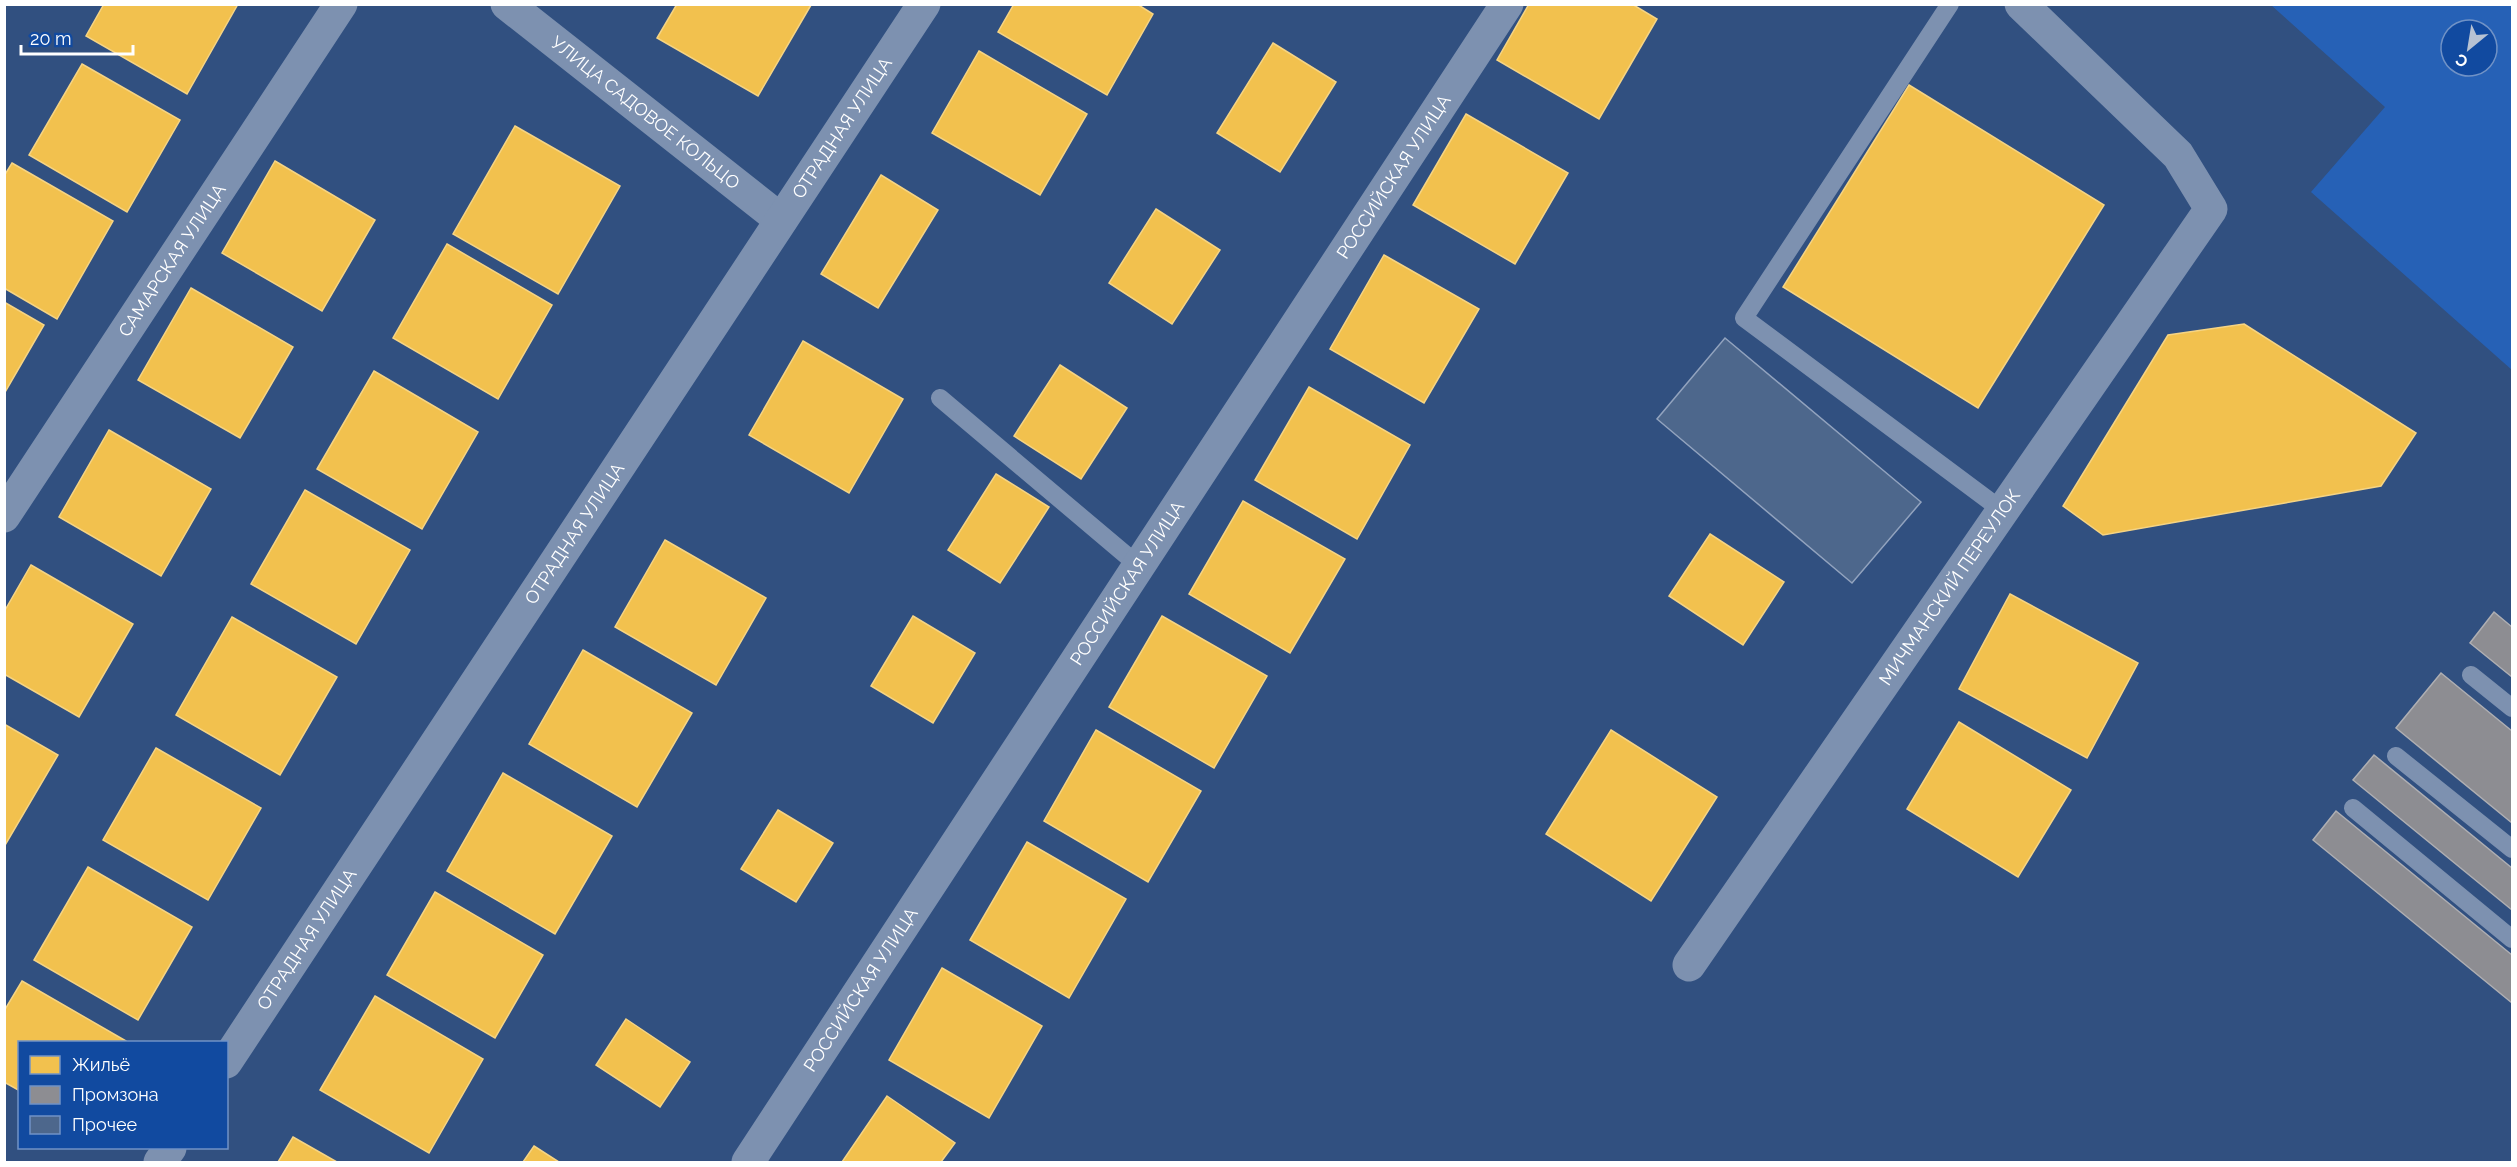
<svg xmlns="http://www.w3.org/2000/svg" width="2517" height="1167" viewBox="0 0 2517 1167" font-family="Raleway,sans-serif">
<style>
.green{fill:#2661b6;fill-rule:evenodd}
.homes{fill:#f2c14e;stroke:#f6d483;stroke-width:1.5}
.industry{fill:#8d8d92;stroke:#afafb3;stroke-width:1.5}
.building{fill:#4d678c;stroke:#92a3be;stroke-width:1.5}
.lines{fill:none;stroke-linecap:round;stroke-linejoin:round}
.service{stroke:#7d91b0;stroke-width:18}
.minor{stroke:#7d91b0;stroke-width:33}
.labels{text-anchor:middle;stroke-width:6;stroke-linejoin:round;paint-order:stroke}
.street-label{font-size:18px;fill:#fff;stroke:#114aa0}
</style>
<rect width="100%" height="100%" fill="#315080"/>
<path class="green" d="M2271,5H2512V370L2311,192L2385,107ZM2451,30H2487V66H2451Z"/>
<g class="homes">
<polygon points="104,4 238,4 187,94 86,36"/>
<polygon points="677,4 810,4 811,5 758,96 657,38"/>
<polygon points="1014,4 1137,4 1153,14 1107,95 998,32"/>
<polygon points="1529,4 1632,4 1657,19 1599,119 1497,60"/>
<polygon points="1273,43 1336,82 1280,172 1217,133"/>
<polygon points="979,51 1087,114 1040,195 932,133"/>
<polygon points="82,64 180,120 127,212 29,155"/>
<polygon points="1909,85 2104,205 1978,408 1783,287"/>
<polygon points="1466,114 1568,173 1515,264 1413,205"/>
<polygon points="515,126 620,186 558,294 453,234"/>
<polygon points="275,161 375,220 322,311 222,253"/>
<polygon points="12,163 113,221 57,319 4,288 4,176"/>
<polygon points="881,175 938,210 878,308 821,274"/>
<polygon points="1156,209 1220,250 1172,324 1109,283"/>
<polygon points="447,244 552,305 498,399 393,338"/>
<polygon points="1384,255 1479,309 1424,403 1330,349"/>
<polygon points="191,288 293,347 240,438 138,380"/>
<polygon points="4,302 44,325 4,394"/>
<polygon points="2244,324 2416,433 2381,486 2103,535 2063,506 2168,335"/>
<polygon points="803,341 903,399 849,493 749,435"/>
<polygon points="1060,365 1127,408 1081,479 1014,436"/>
<polygon points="374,371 478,432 422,529 317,469"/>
<polygon points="1309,387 1410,445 1357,539 1255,480"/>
<polygon points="109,430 211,489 161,576 59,517"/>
<polygon points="996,474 1049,507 1000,583 948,550"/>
<polygon points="305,490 410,550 356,644 251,584"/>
<polygon points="1243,501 1345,559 1290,653 1189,594"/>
<polygon points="1710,534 1784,582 1743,645 1669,596"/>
<polygon points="665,540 766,598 716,685 615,627"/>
<polygon points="31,565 133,624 79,717 4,674 4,612"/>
<polygon points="2010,594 2138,663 2087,758 1959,689"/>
<polygon points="913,616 975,653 933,723 871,686"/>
<polygon points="1162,616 1267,676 1214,768 1109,707"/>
<polygon points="232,617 337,677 280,775 176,715"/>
<polygon points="583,650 692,713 637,807 529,744"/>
<polygon points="1959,722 2071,790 2018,877 1907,809"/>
<polygon points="4,724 58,755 4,847"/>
<polygon points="1096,730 1201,791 1148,882 1044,821"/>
<polygon points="1611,730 1717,797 1651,901 1546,834"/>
<polygon points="156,748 261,808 208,900 103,840"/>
<polygon points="503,773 612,836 555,934 447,871"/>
<polygon points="778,810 833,843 796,902 741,869"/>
<polygon points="1027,842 1126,899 1069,998 970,940"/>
<polygon points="88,867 192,927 138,1020 34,960"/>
<polygon points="435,892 543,955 495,1038 387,975"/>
<polygon points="942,968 1042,1026 989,1118 889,1060"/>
<polygon points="22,981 126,1041 126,1042 20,1042 20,1091 4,1082 4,1011"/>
<polygon points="375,996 483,1059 429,1153 320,1090"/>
<polygon points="626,1019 690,1062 660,1107 596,1065"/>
<polygon points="887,1096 955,1143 941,1162 842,1162"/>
<polygon points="293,1137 337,1162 278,1162"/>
<polygon points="534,1146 559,1162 523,1162"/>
</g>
<g class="industry">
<polygon points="2494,612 2512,627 2512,677 2470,643"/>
<polygon points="2441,673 2512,731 2512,823 2396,728"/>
<polygon points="2374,755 2512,868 2512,910 2353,780"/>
<polygon points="2336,811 2512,955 2512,1003 2313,840"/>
</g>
<polygon class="building" points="1725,338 1921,502 1852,583 1657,419"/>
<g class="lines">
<g class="service">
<polyline points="1950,4 1744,318 2003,511"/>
<polyline points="940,398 1139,566"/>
<polyline points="2471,675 2512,708"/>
<polyline points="2396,756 2512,849"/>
<polyline points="2353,808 2512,939"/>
</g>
<g class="minor">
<path id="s1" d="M507,4L781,220"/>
<path id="s2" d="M4,516L341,4"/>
<path id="s3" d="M1689,965L2211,209L2178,155L2021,4"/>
<path id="s4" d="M226,1062L924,4"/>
<polyline points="160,1162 170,1148"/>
<path id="s5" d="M748,1162L1507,4"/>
</g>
</g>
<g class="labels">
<g class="street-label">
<text dy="6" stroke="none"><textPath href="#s1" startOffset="176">УЛИЦА САДОВОЕ КОЛЬЦО</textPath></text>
<text dy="6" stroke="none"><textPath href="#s4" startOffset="1119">ОТРАДНАЯ УЛИЦА</textPath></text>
<text dy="6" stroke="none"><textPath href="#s5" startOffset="1178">РОССИЙСКАЯ УЛИЦА</textPath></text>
<text dy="6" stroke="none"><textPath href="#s2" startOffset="306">САМАРСКАЯ УЛИЦА</textPath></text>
<text dy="6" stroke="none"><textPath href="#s4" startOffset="633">ОТРАДНАЯ УЛИЦА</textPath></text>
<text dy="6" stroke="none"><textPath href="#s5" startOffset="692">РОССИЙСКАЯ УЛИЦА</textPath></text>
<text dy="6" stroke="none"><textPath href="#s3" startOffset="459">МИЧМАНСКИЙ ПЕРЕУЛОК</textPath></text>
<text dy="6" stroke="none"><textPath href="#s4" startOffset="147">ОТРАДНАЯ УЛИЦА</textPath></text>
<text dy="6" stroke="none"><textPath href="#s5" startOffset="206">РОССИЙСКАЯ УЛИЦА</textPath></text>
</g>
</g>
<rect width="2517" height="1167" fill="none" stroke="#ffffff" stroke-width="12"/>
<rect x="18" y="1041" width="210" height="108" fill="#114aa0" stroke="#7092c6" stroke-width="1.5"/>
<rect x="30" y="1056" width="30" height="18" fill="#f2c14e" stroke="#7092c6" stroke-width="1.5"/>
<text x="72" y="1071" font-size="18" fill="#ffffff">Жильё</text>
<rect x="30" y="1086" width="30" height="18" fill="#8d8d92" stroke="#7092c6" stroke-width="1.5"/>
<text x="72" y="1101" font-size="18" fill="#ffffff">Промзона</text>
<rect x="30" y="1116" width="30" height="18" fill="#4d678c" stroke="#7092c6" stroke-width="1.5"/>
<text x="72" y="1131" font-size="18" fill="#ffffff">Прочее</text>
<g transform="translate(2469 48) rotate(210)"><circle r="28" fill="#114aa0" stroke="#7092c6" stroke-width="1.5"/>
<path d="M0-4.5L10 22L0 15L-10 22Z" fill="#b7c2d3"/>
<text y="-9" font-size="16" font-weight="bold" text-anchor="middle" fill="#ffffff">С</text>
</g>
<path d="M21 45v9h112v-9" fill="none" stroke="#ffffff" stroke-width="3"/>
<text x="30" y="45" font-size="18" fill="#ffffff" stroke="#114aa0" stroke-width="4.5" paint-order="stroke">20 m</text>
</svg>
